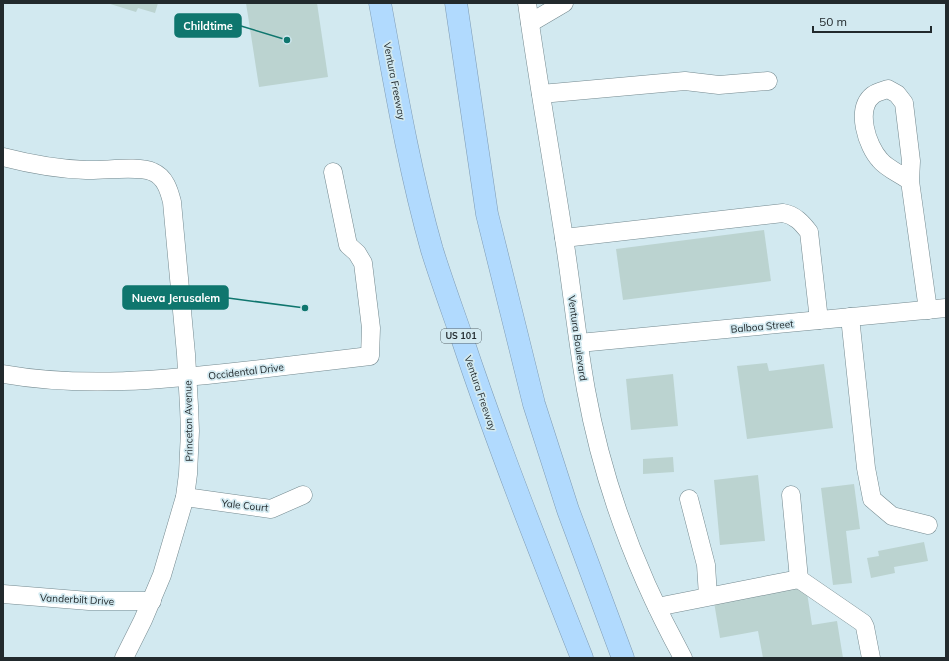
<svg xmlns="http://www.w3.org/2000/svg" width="949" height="661" viewBox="0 0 949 661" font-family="Mulish,sans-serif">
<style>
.building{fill:#bbd3d0}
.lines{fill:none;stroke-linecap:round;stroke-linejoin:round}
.minor-casing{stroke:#74898f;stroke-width:19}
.highway-casing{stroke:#7f9cb5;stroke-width:23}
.minor{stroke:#fff;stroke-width:18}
.highway{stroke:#b1dafe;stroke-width:22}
.labels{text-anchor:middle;stroke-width:3.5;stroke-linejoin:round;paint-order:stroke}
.shield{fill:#d2e9f0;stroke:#576368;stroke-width:1}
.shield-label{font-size:9px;font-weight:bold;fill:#222a2d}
.street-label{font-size:10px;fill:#222a2d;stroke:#d2e9f0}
.leader{fill:none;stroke:#0f766e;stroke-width:1.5}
.callout-dot{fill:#0f766e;stroke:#d2e9f0;stroke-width:1.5}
.callout{fill:#0f766e;stroke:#0f766e;stroke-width:1.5}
.callout-label{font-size:11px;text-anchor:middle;font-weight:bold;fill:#fff}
</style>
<rect width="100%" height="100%" fill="#d2e9f0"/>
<g class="building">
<polygon points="107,3 158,3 155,13 138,8 136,12"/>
<polygon points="246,3 317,3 328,77 259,87"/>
<polygon points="764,230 771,281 623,300 616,249"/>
<polygon points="767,363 769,371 824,364 833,428 747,439 737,366"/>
<polygon points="673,374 678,426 631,430 626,379"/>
<polygon points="673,457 674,472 643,474 643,459"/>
<polygon points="758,475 765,541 720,545 714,480"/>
<polygon points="854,484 860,529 846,531 852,583 833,585 821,488"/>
<polygon points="924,542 928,561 894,567 895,573 871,578 867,558 879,556 878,551"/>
<polygon points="806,586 812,625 837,621 843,658 763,658 758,631 720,638 714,602"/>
</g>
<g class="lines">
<defs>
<g id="minor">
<path d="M527,3C538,82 552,160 564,238C572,289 577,340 586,390C603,484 637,574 683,658"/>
<polyline points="530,23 564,3"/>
<polyline points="541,94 685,81 719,85 768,81"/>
<path d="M3,157C30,164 58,169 86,170C104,171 138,165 153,172C165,177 169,190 172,202L186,354L189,406L190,431L188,474L185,497L162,575L143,620L124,658"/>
<path d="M910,181C902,175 886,168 880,160C867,146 855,109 873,95C877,92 882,91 888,89L897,94L904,103L911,161L910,181L928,310"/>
<path d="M564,238L783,213C795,215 802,223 809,232L819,320"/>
<polyline points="850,317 866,468 872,499 892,516 928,525"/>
<polyline points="579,343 946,308"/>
<path d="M3,374C82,388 164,380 243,371C285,366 327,361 370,356L371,328L363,263L357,253L348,245L333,172"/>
<polyline points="791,495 799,579"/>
<polyline points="185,497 271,509 303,495"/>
<polyline points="689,499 706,565 708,596"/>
<polyline points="3,594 89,601 152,601"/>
<polyline points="657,607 799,579 863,623 865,627 871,658"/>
</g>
<g id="highway">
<path d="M380,3C395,85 409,169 432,250C441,279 452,309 462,338C498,446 540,552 582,658"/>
<polyline points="456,3 487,214 511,311 534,404 568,510 623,658"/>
</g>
</defs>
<use href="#minor" class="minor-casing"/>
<use href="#highway" class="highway-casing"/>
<use href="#minor" class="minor"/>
<use href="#highway" class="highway"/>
</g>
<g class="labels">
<rect class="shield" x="441" y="329" width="40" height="14" rx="3"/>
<g class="shield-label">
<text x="461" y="339">US 101</text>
</g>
<g class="street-label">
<text transform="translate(395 81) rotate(79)" y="4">Ventura Freeway</text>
<text transform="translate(762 326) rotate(-5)" y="4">Balboa Street</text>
<text transform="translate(578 338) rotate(82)" y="4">Ventura Boulevard</text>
<text transform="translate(246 371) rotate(-7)" y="4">Occidental Drive</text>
<text transform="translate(481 393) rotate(71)" y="4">Ventura Freeway</text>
<text transform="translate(188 421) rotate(-91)" y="4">Princeton Avenue</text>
<text transform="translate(245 505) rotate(6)" y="4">Yale Court</text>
<text transform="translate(77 599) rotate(3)" y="4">Vanderbilt Drive</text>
</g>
</g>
<path class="leader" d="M287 40L241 26M305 308L228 298"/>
<g class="callout-dot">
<circle cx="287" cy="40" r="4"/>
<circle cx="305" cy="308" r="4"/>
</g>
<g class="callout">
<rect x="175" y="14" width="66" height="23" rx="4"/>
<rect x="123" y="286" width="105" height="23" rx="4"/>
</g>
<g class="callout-label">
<text x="208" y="30">Childtime</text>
<text x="176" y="302">Nueva Jerusalem</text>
</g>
<rect width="949" height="661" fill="none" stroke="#222a2d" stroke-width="8"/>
<path d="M813 26v6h118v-6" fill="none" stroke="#222a2d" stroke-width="2"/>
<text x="819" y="26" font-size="12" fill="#222a2d" stroke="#d2e9f0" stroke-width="3" paint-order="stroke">50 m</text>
</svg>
